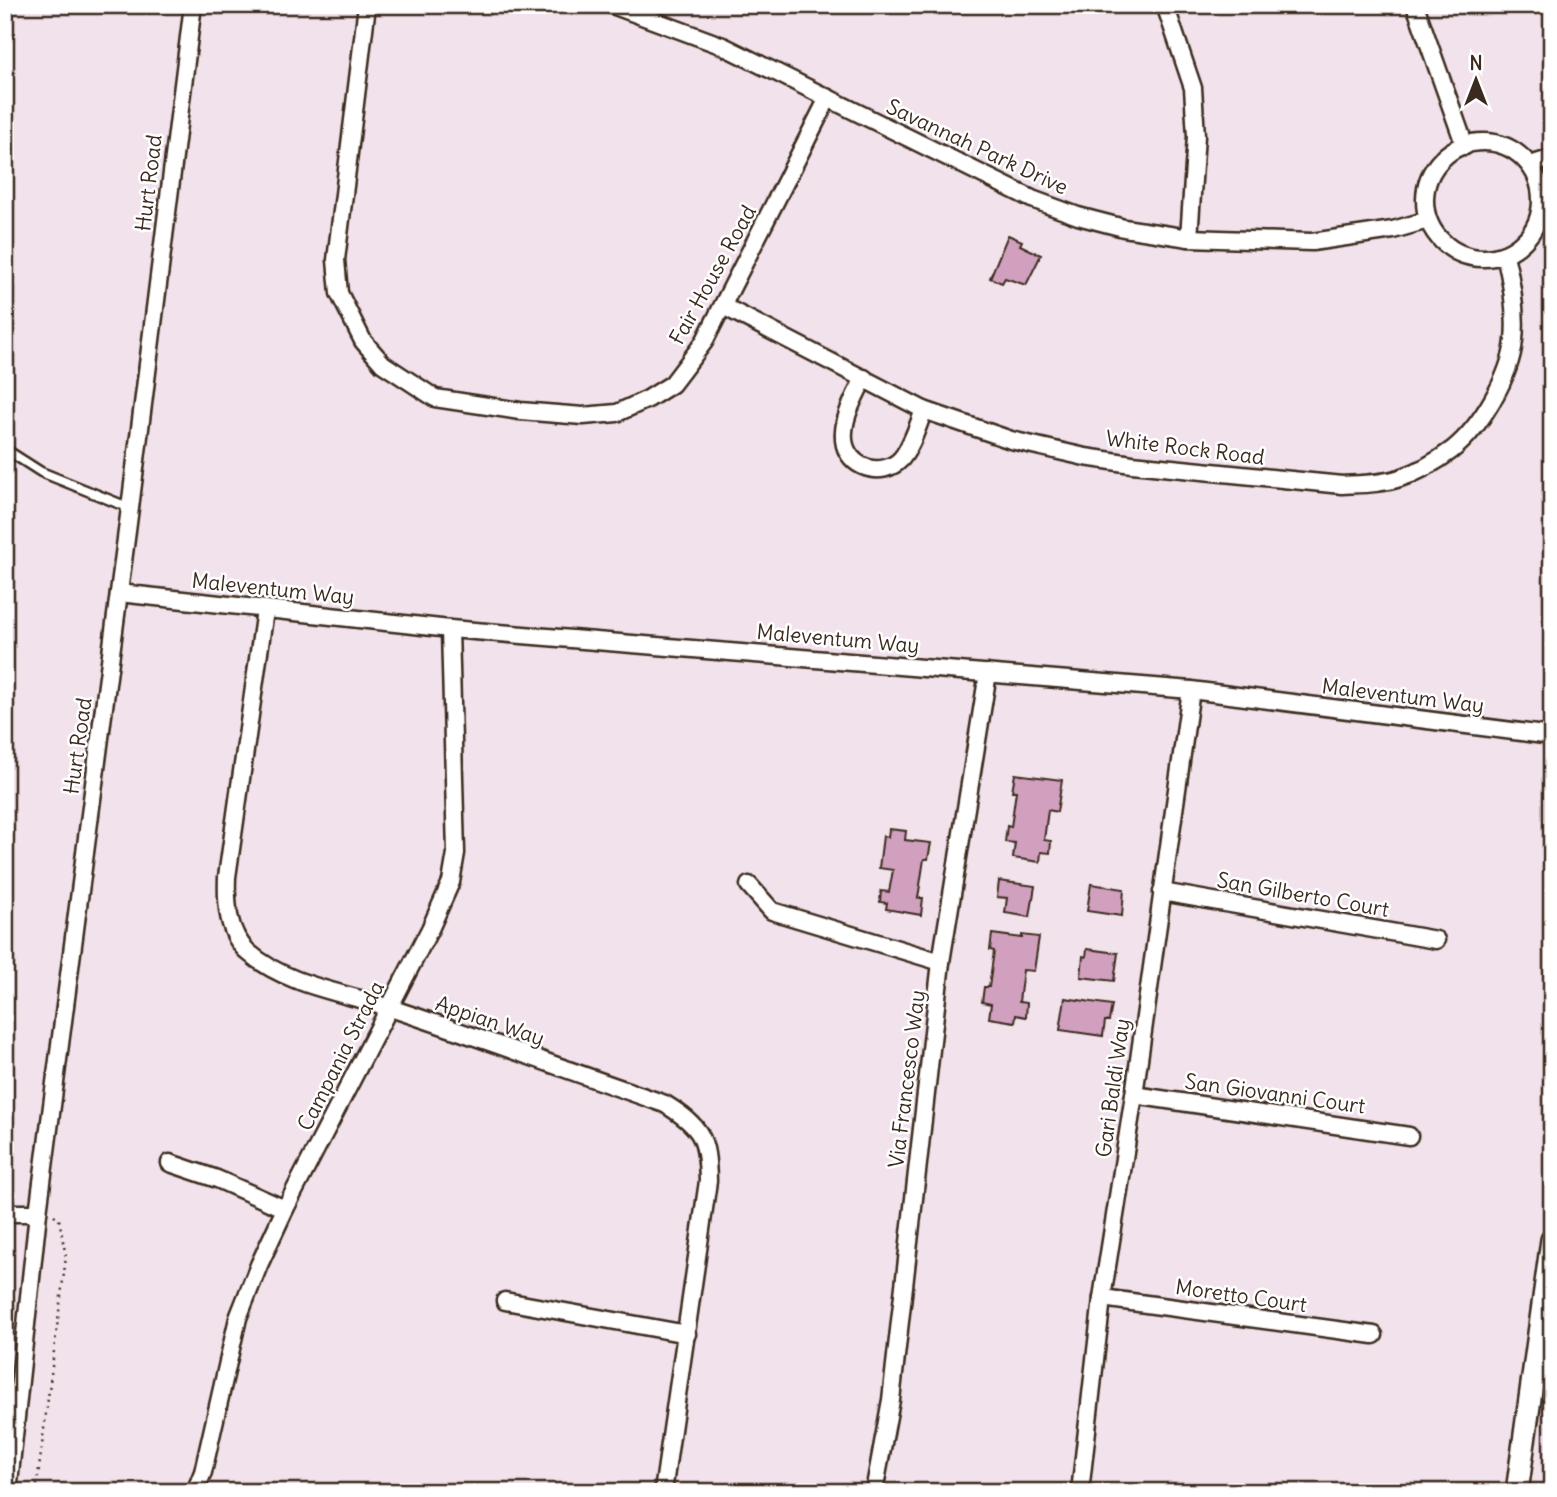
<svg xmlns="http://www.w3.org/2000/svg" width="1557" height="1497" viewBox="0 0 1557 1497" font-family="Delius,sans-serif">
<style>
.building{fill:#d1a0bf;stroke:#3b2a1e;stroke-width:2}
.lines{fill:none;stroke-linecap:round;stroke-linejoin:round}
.service-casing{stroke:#3b2a1e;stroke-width:13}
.minor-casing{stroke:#3b2a1e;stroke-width:21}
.secondary-casing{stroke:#3b2a1e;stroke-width:26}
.path{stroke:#3b2a1e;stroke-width:2.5;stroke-dasharray:2 5;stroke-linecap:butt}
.service{stroke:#fff;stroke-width:8}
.minor{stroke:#fff;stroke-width:16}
.secondary{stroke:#fff;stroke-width:21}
.labels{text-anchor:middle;stroke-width:5;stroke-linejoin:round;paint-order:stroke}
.street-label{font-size:21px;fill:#3b2a1e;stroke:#fff}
</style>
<rect width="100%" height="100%" fill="#f1e2ec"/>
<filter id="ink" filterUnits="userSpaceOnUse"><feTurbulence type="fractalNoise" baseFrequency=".0143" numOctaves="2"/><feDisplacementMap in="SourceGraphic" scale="14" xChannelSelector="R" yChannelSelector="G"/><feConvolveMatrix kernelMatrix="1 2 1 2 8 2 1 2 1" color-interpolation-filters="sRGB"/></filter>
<g filter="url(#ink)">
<g class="building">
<polygon points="1008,235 1022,241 1020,245 1041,255 1026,285 1005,278 1002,283 990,278"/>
<polygon points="1015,774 1062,780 1057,812 1048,810 1044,840 1051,841 1050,853 1041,852 1040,862 1013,858 1015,843 1005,842 1007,826 1011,827 1016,791 1012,791"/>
<polygon points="889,829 906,831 905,840 931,843 928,859 924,859 918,898 923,898 921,915 886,909 887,903 880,902 881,891 889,892 893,870 879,868 883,836 888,837"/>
<polygon points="999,881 1035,886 1030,917 1005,913 1007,898 997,897"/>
<polygon points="1091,884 1124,889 1122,916 1087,911"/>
<polygon points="992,934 1022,938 1022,935 1039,937 1034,971 1023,970 1019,1002 1027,1003 1026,1017 1016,1015 1015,1022 989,1018 991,1004 982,1002 984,987 989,987 994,951 990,950"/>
<polygon points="1087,949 1118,953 1114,981 1081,977 1083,956 1086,957"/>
<polygon points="1065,998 1112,1005 1109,1021 1105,1021 1103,1036 1060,1030"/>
</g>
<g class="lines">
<defs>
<polyline id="service" points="5,449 41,472 130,508"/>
<g id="minor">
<polyline points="367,5 336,260 339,293 363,341 383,364 435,398 520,411 583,416 617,413 648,399 672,384 704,342 828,98"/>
<polyline points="612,5 723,46 1032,199 1078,216 1124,228 1189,238 1312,242 1393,230 1428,220"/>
<polyline points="1165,5 1193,88 1196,136 1189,238"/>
<polyline points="1415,5 1465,146"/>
<circle cx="1483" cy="200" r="58"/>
<polyline points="1530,165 1552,158"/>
<path d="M723,306L924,410L1011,440L1085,457L1132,464L1342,485C1361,484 1382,484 1400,478C1419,472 1436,462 1452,450C1480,428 1511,376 1514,340C1517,311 1512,283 1505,255"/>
<path d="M864,378C855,397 842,418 844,440C847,468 882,479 901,459C912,446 918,425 924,410"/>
<polyline points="119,593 450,629 1191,690 1552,736"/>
<path d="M265,610L227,877C226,902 227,933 248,952C284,984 340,992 384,1006C479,1037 572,1072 665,1104C702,1127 707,1138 708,1181L663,1492"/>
<polyline points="749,885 772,911 941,962"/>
<polyline points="1162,892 1436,940"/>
<polyline points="1134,1095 1409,1136"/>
<polyline points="170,1163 217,1179 285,1209"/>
<polyline points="5,1213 38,1213"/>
<polyline points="1102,1298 1374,1335"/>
<polyline points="505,1301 687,1334"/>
<polyline points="8,1492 38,1213 130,508 193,5"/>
<polyline points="195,1492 203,1472 238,1318 259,1265 285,1209 430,929 451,882 456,853 450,629"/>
<polyline points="874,1492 891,1400 941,962 988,673"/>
<polyline points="1080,1492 1102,1298 1134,1095 1191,690"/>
</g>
<polyline id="secondary" points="1517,1492 1552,1240"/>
</defs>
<use href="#service" class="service-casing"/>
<use href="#minor" class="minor-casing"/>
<use href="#secondary" class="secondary-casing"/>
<polyline class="path" points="36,1492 66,1257 59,1219 53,1214"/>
<use href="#service" class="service"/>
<use href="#minor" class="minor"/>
<use href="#secondary" class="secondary"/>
</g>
</g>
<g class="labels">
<g class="street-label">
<text transform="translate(977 147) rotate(25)" y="7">Savannah Park Drive</text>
<text transform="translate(149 183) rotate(-83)" y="7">Hurt Road</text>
<text transform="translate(713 275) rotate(-61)" y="7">Fair House Road</text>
<text transform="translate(1185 448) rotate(7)" y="7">White Rock Road</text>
<text transform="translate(273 589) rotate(6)" y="7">Maleventum Way</text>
<text transform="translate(838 639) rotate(5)" y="7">Maleventum Way</text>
<text transform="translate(1403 696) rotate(7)" y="7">Maleventum Way</text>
<text transform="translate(78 746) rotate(-82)" y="7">Hurt Road</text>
<text transform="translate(1303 895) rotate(10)" y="7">San Gilberto Court</text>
<text transform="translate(490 1021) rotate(19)" y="7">Appian Way</text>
<text transform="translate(341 1056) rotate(-63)" y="7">Campania Strada</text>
<text transform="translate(907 1079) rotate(-83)" y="7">Via Francesco Way</text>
<text transform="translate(1113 1088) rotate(-82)" y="7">Gari Baldi Way</text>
<text transform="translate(1275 1094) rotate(8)" y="7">San Giovanni Court</text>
<text transform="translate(1241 1296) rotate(8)" y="7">Moretto Court</text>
</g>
</g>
<rect width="1557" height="1497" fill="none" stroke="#fff" stroke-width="28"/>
<rect x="14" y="14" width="1529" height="1469" fill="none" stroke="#3b2a1e" stroke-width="2.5" filter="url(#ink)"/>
<g transform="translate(1476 80)" stroke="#ffffff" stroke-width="5" paint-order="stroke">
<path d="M0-5L12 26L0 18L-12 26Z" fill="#3b2a1e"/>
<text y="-10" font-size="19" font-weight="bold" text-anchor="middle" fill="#3b2a1e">N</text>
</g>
</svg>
